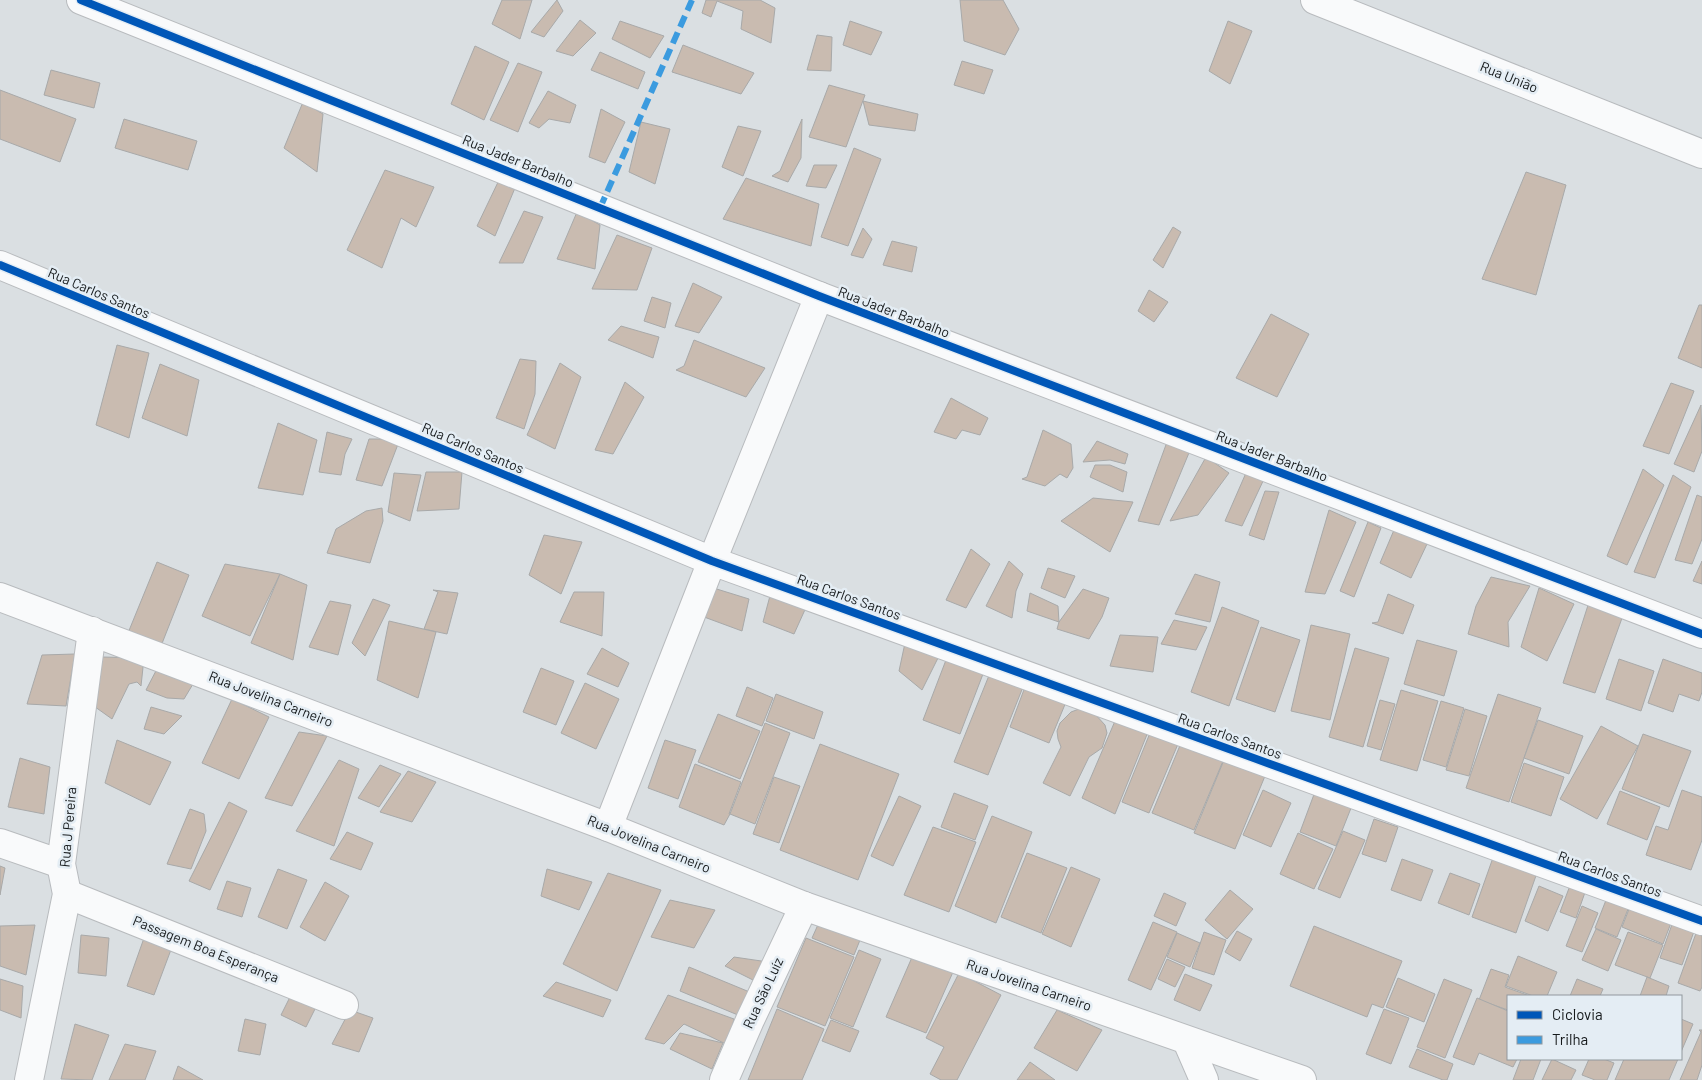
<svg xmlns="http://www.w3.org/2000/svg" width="1702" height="1080" viewBox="0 0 1702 1080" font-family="Barlow,sans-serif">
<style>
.building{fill:#c9bbb0;stroke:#a8a9a9}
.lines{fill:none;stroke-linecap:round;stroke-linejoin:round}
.minor-casing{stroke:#b8bbbe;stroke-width:30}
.minor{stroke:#f9fafb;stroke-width:28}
.quiet{stroke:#3b9bdf;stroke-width:6;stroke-dasharray:12 6;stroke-linecap:butt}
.cycleway-casing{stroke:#e4edf4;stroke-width:11}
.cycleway{stroke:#0057b8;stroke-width:8}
.labels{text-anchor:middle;stroke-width:5;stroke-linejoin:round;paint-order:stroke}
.street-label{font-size:14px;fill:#15191b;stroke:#e4edf4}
</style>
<rect width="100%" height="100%" fill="#dadfe2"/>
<g class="building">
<polygon points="502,0 532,0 520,39 492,24"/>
<polygon points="557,0 563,11 544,37 531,32"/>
<polygon points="706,0 760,0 775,8 771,43 741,29 743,11 717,1 711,17 702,13"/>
<polygon points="960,0 1003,0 1019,29 1005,55 964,41"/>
<polygon points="580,20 596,33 573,56 556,51"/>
<polygon points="620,21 664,36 650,58 612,39"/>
<polygon points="850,21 882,32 871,55 843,45"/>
<polygon points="1228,21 1252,31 1230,84 1209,71"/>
<polygon points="817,35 832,37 831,71 807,70"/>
<polygon points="683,45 754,73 741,94 672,72"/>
<polygon points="475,46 509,62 484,120 451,104"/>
<polygon points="600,52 645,72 638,89 591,70"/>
<polygon points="962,61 993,70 984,94 954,85"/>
<polygon points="518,63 542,72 518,132 490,120"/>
<polygon points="51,70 100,83 94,108 44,95"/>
<polygon points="829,85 865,95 846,147 809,137"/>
<polygon points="0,90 76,119 60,162 0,139"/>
<polygon points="548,91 576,105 570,123 549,119 539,128 529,123"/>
<polygon points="863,101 918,114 915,131 869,125"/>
<polygon points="303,102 323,114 317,172 284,148"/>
<polygon points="601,109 625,122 605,163 589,157"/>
<polygon points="124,119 197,141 188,170 115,148"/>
<polygon points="802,119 801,158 788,182 772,176 780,171"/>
<polygon points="641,122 670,129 655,184 629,172"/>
<polygon points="738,126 761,131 743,176 722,167"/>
<polygon points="854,148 881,159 848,246 821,237"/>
<polygon points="814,165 837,165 826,188 806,186"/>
<polygon points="385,170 434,187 416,227 401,218 382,268 347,250"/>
<polygon points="1526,172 1566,185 1536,295 1482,279"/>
<polygon points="500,178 515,188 495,236 477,226"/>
<polygon points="746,178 819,204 811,246 723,219"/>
<polygon points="524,211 543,217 523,263 499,263"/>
<polygon points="577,212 600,225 595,269 557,259"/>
<polygon points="1173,227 1181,232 1163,268 1153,260"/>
<polygon points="863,228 872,239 863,258 851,255"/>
<polygon points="617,235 652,248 637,290 592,289"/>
<polygon points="892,241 917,247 912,272 883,265"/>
<polygon points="693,283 722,297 699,333 675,326"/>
<polygon points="1149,290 1168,302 1154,322 1138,311"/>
<polygon points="652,297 671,303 665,328 644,321"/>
<polygon points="1699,305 1702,305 1702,368 1678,358"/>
<polygon points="1271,314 1309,334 1277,397 1236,378"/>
<polygon points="621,326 659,337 653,358 608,340"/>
<polygon points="694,340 765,368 746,397 676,370 684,366"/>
<polygon points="117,345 149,353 129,438 96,425"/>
<polygon points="520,359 536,361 535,394 524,429 496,418"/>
<polygon points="560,363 581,377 555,449 527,435"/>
<polygon points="160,364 199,380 187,436 142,418"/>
<polygon points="625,382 644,397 613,454 595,450"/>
<polygon points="1671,383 1694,391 1669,454 1643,446"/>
<polygon points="951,398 988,418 980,435 962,430 956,439 934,432"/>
<polygon points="1701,405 1702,451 1694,472 1674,464"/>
<polygon points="278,423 317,440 303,495 258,488"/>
<polygon points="1043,430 1071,444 1073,468 1067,478 1060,474 1045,486 1022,479 1027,477"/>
<polygon points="327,432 352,439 345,454 341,475 319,472"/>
<polygon points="369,439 400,439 382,486 356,480"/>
<polygon points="1097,441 1128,454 1125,464 1110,460 1083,462"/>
<polygon points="1167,442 1191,448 1159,525 1138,521"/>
<polygon points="1206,457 1229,473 1198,515 1170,521"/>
<polygon points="1095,465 1110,465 1127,472 1123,492 1090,477"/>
<polygon points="1249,466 1264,479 1242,526 1225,521"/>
<polygon points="1643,469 1664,485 1627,565 1607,556"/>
<polygon points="426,472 462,472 459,509 417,511"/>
<polygon points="394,473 421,475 410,521 388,512"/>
<polygon points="1673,475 1691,487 1655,578 1634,572"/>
<polygon points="1265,491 1279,492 1264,540 1249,535"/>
<polygon points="1697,495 1702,497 1702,539 1692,564 1675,560"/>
<polygon points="1093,498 1133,502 1110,552 1061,521"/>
<polygon points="382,508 383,521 370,563 327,553 336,529 366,511"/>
<polygon points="1329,510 1356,522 1325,594 1305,592"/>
<polygon points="1368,522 1381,528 1354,597 1340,591"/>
<polygon points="1394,530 1427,544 1411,578 1380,563"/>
<polygon points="544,535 582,542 561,594 529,575"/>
<polygon points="971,549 990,564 966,608 946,600"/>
<polygon points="1009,561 1023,574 1016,591 1012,618 986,606"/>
<polygon points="1702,561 1702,584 1693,581"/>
<polygon points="157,562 189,575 161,646 128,633"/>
<polygon points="225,564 280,574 250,636 202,616"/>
<polygon points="1048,568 1075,576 1065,598 1041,588"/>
<polygon points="280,574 307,585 293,660 251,643"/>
<polygon points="1195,574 1220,582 1210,622 1175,614"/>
<polygon points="1491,577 1530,586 1508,622 1509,647 1468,634 1476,606"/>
<polygon points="707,586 749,599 742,631 696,614"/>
<polygon points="1539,588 1574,604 1547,661 1521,647"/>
<polygon points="1083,589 1109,598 1102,617 1089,639 1057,629 1059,622"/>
<polygon points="433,590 458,593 447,634 424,629 438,592"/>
<polygon points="574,592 604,592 602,636 560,622"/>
<polygon points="771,592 808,603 794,634 763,622"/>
<polygon points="1030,593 1058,606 1059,622 1027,611"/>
<polygon points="1388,594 1414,605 1403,634 1372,623 1378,622"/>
<polygon points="373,599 390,605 365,656 352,643"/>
<polygon points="1590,599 1626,607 1595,693 1563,683"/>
<polygon points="330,601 351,605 338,655 309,647"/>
<polygon points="1222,607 1259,621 1229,706 1191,692"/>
<polygon points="1174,620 1207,627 1196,650 1161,644"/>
<polygon points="389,621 436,632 418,698 377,680"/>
<polygon points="1311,625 1350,634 1330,720 1291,711"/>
<polygon points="1261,627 1300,640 1275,712 1236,699"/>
<polygon points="1120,635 1158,637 1153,672 1110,666"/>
<polygon points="1417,640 1457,651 1444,696 1404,684"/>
<polygon points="905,643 940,654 922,690 899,671"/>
<polygon points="602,648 629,663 618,687 587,674"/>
<polygon points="1355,648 1389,658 1363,747 1329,737"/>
<polygon points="75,654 66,706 27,704 42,655"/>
<polygon points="102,657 144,658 141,686 137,682 129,684 112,719 91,704"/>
<polygon points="1619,659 1654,671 1641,711 1606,699"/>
<polygon points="1663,659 1702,673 1702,692 1699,701 1679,694 1673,712 1648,703"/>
<polygon points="946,660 983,674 960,734 923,720"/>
<polygon points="159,665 193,684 184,699 167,698 146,690"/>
<polygon points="541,668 574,681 556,725 523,712"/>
<polygon points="990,673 1023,687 988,775 954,762"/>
<polygon points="585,683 619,699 596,749 561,733"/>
<polygon points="747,687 773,698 762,726 736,716"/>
<polygon points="1025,687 1066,702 1049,743 1010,727"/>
<polygon points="1401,690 1438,701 1417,771 1380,760"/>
<polygon points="776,694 823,712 814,739 766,721"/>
<polygon points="1498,694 1541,708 1509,802 1466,788"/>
<polygon points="232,699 269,717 239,779 202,763"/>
<polygon points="1380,700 1395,704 1381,750 1367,746"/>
<polygon points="1441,701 1464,708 1446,767 1423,760"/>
<polygon points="151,707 182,716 164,734 144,729"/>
<polygon points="1079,709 1094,713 1105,725 1107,733 1102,748 1089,757 1070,796 1043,783 1061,747 1058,739 1057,731 1060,723 1071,712"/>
<polygon points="1465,709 1487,716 1469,776 1446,770"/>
<polygon points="718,714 760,731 740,779 698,762"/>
<polygon points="1538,720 1583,736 1569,774 1524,758"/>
<polygon points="1115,721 1148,732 1115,814 1082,798"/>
<polygon points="765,723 790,733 755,824 730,814"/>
<polygon points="1601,726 1638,746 1597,819 1560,799"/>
<polygon points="299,732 327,736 292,806 265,798"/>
<polygon points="1150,733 1178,744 1149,813 1122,802"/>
<polygon points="1643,734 1691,751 1669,807 1622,789"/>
<polygon points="117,740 171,762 150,805 105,783"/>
<polygon points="665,740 696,750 678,799 648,788"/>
<polygon points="1181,743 1223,761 1194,830 1152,813"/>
<polygon points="820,744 899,774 858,880 780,850"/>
<polygon points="20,758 50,767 44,814 8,807"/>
<polygon points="339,760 359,769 334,846 296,831"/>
<polygon points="1224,760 1265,776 1235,849 1194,833"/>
<polygon points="1524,763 1564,777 1551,816 1511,802"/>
<polygon points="695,764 741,782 729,814 730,814 724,825 679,807"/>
<polygon points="380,765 401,774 379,807 358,798"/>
<polygon points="408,771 436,782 412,822 380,812"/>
<polygon points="774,777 800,786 779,843 753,834"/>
<polygon points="1316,789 1353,803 1336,846 1300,832"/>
<polygon points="1263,790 1291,803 1271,847 1243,835"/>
<polygon points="1682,790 1702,797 1702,840 1691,870 1646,855 1656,826 1668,830"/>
<polygon points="1620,791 1660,807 1647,840 1607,824"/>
<polygon points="954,793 988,806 975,840 941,827"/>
<polygon points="899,796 921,806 893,866 871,856"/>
<polygon points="229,802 247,811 210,890 189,881"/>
<polygon points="190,809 204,814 206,831 191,869 167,864"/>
<polygon points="992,816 1032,832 996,923 955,906"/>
<polygon points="1374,819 1398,827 1386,862 1362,854"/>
<polygon points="933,827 976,842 949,912 904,895"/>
<polygon points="1343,831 1365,840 1340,898 1318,889"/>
<polygon points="347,832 373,843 361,870 330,859"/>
<polygon points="1298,833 1333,849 1314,889 1280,874"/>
<polygon points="1495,852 1539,867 1516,933 1472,917"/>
<polygon points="1027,853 1067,868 1041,933 1001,917"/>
<polygon points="1402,859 1433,870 1421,901 1391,890"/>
<polygon points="0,866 5,868 0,895"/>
<polygon points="1071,867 1100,879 1071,947 1042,934"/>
<polygon points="278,869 307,880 287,929 258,917"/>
<polygon points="547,869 592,882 579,910 541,896"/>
<polygon points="608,873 661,890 617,991 563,964"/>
<polygon points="1450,873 1480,884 1469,915 1438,903"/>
<polygon points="1574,875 1589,881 1576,918 1560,912"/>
<polygon points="227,881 251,888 242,917 217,909"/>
<polygon points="325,882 349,896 325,941 300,927"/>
<polygon points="1539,886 1563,896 1548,931 1525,921"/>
<polygon points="1230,890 1253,909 1227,939 1205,920"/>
<polygon points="1610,890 1632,899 1617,937 1595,928"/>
<polygon points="1164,893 1186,903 1176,926 1154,916"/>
<polygon points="1633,899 1674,915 1663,944 1622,927"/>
<polygon points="670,900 715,910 694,948 651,937"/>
<polygon points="1582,906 1598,913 1582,952 1566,946"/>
<polygon points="1675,916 1697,923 1682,965 1660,958"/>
<polygon points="821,918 862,935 854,955 812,938"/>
<polygon points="1153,922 1177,932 1151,990 1128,980"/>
<polygon points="35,925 26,975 0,966 0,926"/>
<polygon points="1699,925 1702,926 1702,987 1700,991 1678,983"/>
<polygon points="1314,926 1402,961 1383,1008 1372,1004 1367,1017 1290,986"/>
<polygon points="1596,929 1621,940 1608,971 1582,960"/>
<polygon points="1237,931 1252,939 1240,961 1225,952"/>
<polygon points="1204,932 1226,940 1214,975 1192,968"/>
<polygon points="1628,932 1663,945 1650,978 1615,965"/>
<polygon points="1177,933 1200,943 1190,967 1167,957"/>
<polygon points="81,935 109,938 106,976 78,973"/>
<polygon points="144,938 172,947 154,995 127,986"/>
<polygon points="806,938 854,957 825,1026 777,1007"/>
<polygon points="859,950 881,959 853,1027 830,1018"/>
<polygon points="913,955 953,972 926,1033 886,1017"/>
<polygon points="1518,956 1557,972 1547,996 1533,996 1506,986"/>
<polygon points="734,957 768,962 757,982 725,966"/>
<polygon points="1167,959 1185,967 1175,987 1158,979"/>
<polygon points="689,967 752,993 750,1020 680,991"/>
<polygon points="1491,969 1509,975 1505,987 1530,996 1508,996 1508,1010 1479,1000"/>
<polygon points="959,973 1001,995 957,1080 941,1080 930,1074 944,1047 926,1038"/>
<polygon points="1185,974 1212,985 1200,1011 1174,1000"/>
<polygon points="1647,977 1669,986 1666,996 1640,996"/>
<polygon points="1398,978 1435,994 1424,1022 1386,1007"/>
<polygon points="0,979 23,986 21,1018 0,1010"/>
<polygon points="1444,979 1472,990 1445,1058 1417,1047"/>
<polygon points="1577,979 1603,989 1600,996 1570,996"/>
<polygon points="556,982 611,1000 603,1017 543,996"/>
<polygon points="292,993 317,1005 306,1027 281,1015"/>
<polygon points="668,995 734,1019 728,1045 684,1024 664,1044 645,1039"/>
<polygon points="1477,998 1508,1011 1508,1059 1517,1059 1513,1067 1479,1053 1474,1065 1453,1057"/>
<polygon points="777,1009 824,1029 802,1080 748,1080"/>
<polygon points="1384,1009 1409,1018 1391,1064 1366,1054"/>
<polygon points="350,1010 373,1018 359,1052 332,1044"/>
<polygon points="1057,1010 1102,1030 1077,1071 1034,1048"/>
<polygon points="245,1019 266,1024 260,1055 238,1051"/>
<polygon points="1681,1019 1693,1024 1681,1052"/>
<polygon points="831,1020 859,1031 850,1052 822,1041"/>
<polygon points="75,1024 109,1035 92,1080 61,1079"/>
<polygon points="1699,1030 1702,1030 1702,1065 1697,1080 1680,1080 1701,1032"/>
<polygon points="680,1033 723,1043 712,1069 670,1049"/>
<polygon points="125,1044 156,1051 145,1080 109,1080"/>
<polygon points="1417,1049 1453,1064 1447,1080 1443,1080 1409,1067"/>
<polygon points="1521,1059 1541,1059 1533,1080 1513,1080"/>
<polygon points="1552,1059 1576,1070 1571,1080 1542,1080"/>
<polygon points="1589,1059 1604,1059 1614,1063 1607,1080 1595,1080 1582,1075"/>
<polygon points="1624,1059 1678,1059 1669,1080 1615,1080"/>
<polygon points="1030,1062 1055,1080 1017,1080"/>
<polygon points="178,1066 203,1080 173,1080"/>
</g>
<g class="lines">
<defs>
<g id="minor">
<polyline points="81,0 819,296 1702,634"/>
<polyline points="1315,0 1702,154"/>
<polyline points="0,265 712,561 1702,921"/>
<polyline points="0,597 608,827 804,906 1302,1080"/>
<polyline points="608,827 712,561 819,296"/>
<polyline points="0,843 61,864"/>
<polyline points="67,894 344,1005"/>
<polyline points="1187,1041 1204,1080"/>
<polyline points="29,1080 67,894 61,864 92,631"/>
<polyline points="724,1080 750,1020 804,906"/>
</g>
</defs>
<use href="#minor" class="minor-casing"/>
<use href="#minor" class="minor"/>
<polyline class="quiet" points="600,208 692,0"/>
<defs>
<g id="cycleway">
<polyline points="81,0 819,296 1702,634"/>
<polyline points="0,265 712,561 1702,921"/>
</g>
</defs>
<use href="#cycleway" class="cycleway-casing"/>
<use href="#cycleway" class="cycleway"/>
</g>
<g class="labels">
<g class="street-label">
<text transform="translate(1509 77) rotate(22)" y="5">Rua União</text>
<text transform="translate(518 161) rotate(22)" y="5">Rua Jader Barbalho</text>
<text transform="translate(99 293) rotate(23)" y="5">Rua Carlos Santos</text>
<text transform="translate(894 312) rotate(21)" y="5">Rua Jader Barbalho</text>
<text transform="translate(473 448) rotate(23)" y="5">Rua Carlos Santos</text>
<text transform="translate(1272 456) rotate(21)" y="5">Rua Jader Barbalho</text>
<text transform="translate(849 597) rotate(20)" y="5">Rua Carlos Santos</text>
<text transform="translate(271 699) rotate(21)" y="5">Rua Jovelina Carneiro</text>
<text transform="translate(1230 736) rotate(20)" y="5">Rua Carlos Santos</text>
<text transform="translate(68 827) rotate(-85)" y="5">Rua J Pereira</text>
<text transform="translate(649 844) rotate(22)" y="5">Rua Jovelina Carneiro</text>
<text transform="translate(1610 874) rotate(20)" y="5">Rua Carlos Santos</text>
<text transform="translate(206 949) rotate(22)" y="5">Passagem Boa Esperança</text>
<text transform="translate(1029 985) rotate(19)" y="5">Rua Jovelina Carneiro</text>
<text transform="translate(763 993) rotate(-65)" y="5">Rua São Luíz</text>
</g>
</g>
<rect x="1507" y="995" width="175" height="65" fill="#e4edf4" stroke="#91989d"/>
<rect x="1517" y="1011" width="25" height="8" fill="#0057b8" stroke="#91989d"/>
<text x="1552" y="1020" font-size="15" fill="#15191b">Ciclovia</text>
<rect x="1517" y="1036" width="25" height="8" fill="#3b9bdf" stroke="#91989d"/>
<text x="1552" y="1045" font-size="15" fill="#15191b">Trilha</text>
</svg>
